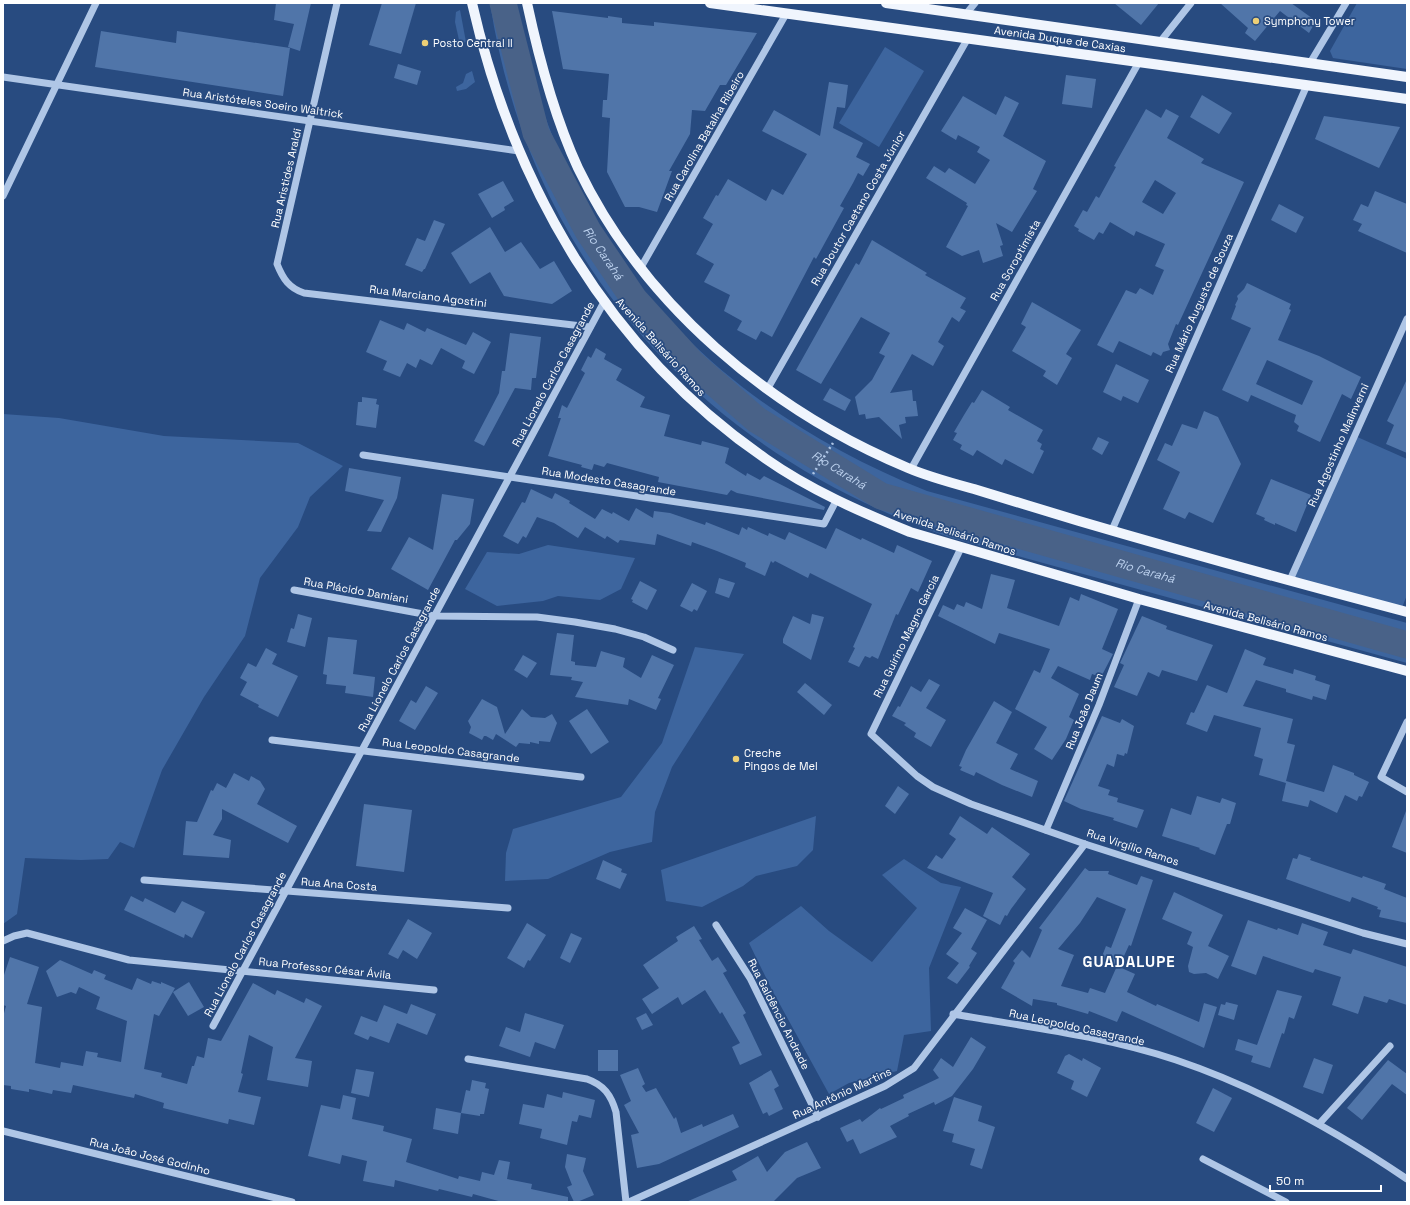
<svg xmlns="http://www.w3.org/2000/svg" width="1410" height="1205" viewBox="0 0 1410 1205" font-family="'Space Grotesk',sans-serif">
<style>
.green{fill:#3d659e}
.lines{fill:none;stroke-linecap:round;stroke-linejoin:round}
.river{stroke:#496288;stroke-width:27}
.building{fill:#5075a9;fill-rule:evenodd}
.path{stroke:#afc6e6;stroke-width:2.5;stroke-dasharray:2 3;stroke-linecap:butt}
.minor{stroke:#afc6e6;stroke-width:7}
.major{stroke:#f0f5fd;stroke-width:10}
.poi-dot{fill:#edcf76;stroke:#284b80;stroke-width:1.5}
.labels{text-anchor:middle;stroke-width:3.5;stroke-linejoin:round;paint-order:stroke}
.poi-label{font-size:11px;fill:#fff;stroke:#284b80;text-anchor:start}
.street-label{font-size:11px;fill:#fff;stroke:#284b80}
.water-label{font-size:12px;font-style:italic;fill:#bbd0ed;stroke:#284b80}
.district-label{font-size:15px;font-weight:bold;letter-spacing:1px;fill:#fff;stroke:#284b80}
</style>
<rect width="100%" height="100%" fill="#284b80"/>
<g class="green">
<path d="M490,3H516C555,240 707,403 927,491L1407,623V663L952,538C705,455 530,264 490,3Z"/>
<polygon points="1357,3 1407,3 1407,69 1333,58 1330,51"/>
<polygon points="460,10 466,42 464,43 459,40 455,22 456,12"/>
<polygon points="885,47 924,71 879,147 839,123"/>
<polygon points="472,71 475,82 466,89 457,91 456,87 463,83 466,74"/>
<polygon points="3,414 59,418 164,436 298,443 343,466 310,497 298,527 260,578 245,636 204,697 162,770 134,848 120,842 108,859 81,860 25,858 17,914 3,924"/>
<polygon points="1355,436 1407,459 1407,595 1401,610 1290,580"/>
<polygon points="548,545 635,558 621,589 600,600 558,596 543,601 497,606 465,589 487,552 519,554"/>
<polygon points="695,647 744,654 672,767 655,812 652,842 610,852 548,879 505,881 506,853 513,829 621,797 662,743"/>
<polygon points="816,816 813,850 797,866 756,876 743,886 702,907 666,901 661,870"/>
<polygon points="904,859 941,883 961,887 929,968 931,1031 904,1035 897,1071 849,1083 829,1094 772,990 749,943 801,906 829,931 872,962 917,908 882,875"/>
</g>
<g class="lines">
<path class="river" id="s1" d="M503,3L536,133L588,231L634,299L693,364L757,420L881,496L1407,645"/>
</g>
<g class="building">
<polygon points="276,3 311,3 300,51 288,47 294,24 274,20"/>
<polygon points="382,3 416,3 401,54 369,45"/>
<polygon points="1114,3 1159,3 1141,25"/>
<polygon points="1220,3 1291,3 1316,21 1309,33 1280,11 1255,41 1245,33 1248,28"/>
<polygon points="552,11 608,18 608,16 622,18 622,23 654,26 654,22 757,33 726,85 720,85 705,111 692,110 690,134 669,171 672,171 657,212 639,207 625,207 607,172 610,118 602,117 603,100 607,100 609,74 563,69"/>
<polygon points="101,31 176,43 177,31 290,48 283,96 95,67"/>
<polygon points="398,64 421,71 417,85 394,78"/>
<polygon points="1066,75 1096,79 1092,108 1062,104"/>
<polygon points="829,82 848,85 845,108 837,107 833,128 863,143 856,157 870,164 863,176 858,173 853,183 840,206 844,208 816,259 814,257 772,337 761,331 756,340 737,330 742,321 724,311 730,295 704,282 714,264 696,254 713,224 703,218 716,195 718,196 728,179 766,201 772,189 783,195 807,154 762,131 774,110 820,136"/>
<polygon points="1202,95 1232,113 1219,134 1190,117"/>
<polygon points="963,96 996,115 1005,96 1019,103 1003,136 1046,161 1033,189 1037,191 1012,232 996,223 1003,245 1000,246 1003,256 983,263 979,250 962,256 946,247 968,206 966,205 967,203 926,178 934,166 945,173 949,168 975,184 990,160 977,152 980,147 958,135 956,140 941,131"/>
<path d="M1146,109L1161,118L1166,109L1179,116L1167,138L1204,159L1201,163L1244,182L1178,325L1176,324L1168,344L1170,350L1163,352L1161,356L1153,352L1151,356L1119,341L1113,353L1097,345L1126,290L1136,294L1140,288L1153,295L1164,270L1155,266L1165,244L1136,231L1134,236L1110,222L1103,234L1099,232L1094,240L1078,231L1079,229L1074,226L1083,210L1087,212L1096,196L1099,198L1116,167L1114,166ZM1155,180L1176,193L1163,214L1142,202Z"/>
<polygon points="1324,116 1400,127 1379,168 1315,139"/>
<polygon points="503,181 514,201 504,207 505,210 492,218 478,194"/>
<polygon points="1375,191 1407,204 1407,253 1358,231 1362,224 1353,220 1361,204 1368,207"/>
<polygon points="1279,204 1304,217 1296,233 1271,220"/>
<polygon points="434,220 445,224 425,269 424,269 422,272 405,265 417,238 425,241"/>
<polygon points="490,227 505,252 521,242 540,269 554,261 572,291 552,304 504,296 490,272 470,284 451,253"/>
<polygon points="872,240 927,273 925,275 966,298 960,308 966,311 959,322 952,317 938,342 944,346 933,366 912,354 890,393 912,390 913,401 916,401 918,416 905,417 906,423 899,425 902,439 879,417 866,419 865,414 859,415 855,397 872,380 885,356 879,353 890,333 861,317 821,384 796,370 856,263 859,265"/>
<path d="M1247,283L1291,304L1289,309L1291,310L1278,340L1319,356L1361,377L1351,399L1342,394L1320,442L1297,431L1299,426L1294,422L1296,415L1251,395L1248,402L1222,390L1251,328L1231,319L1236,306L1235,305L1238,299L1237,296L1244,289ZM1267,360L1313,381L1302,405L1256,384Z"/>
<polygon points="1032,302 1081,330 1066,354 1072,358 1057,385 1043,376 1046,371 1012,351 1026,327 1021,324"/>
<polygon points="380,320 404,330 407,323 425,332 427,328 466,345 473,332 491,342 474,374 462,368 465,361 441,348 432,365 420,359 416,368 407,363 400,377 383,370 387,361 366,352"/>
<polygon points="510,333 541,337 536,378 532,378 531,390 515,388 484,446 474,441 499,393 502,371 505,371"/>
<polygon points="596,348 606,354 604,359 622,369 616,380 645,397 640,407 670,415 664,436 701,445 702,441 729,448 725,463 746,476 747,473 760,480 764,476 825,507 824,510 737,493 731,490 727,495 658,482 659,477 607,463 604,467 594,464 592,470 581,467 582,465 548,456 561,418 558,418 562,405 567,408 585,373 581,370 588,356 591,358"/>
<polygon points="1116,364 1149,380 1138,403 1123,396 1121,401 1103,392"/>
<polygon points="1407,379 1407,453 1386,444 1394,425 1387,421"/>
<polygon points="830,388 851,400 845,411 823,400"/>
<polygon points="982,390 1010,407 1008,410 1043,430 1037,441 1042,444 1040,449 1044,451 1033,474 1005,459 1002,465 977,450 973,456 960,449 962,445 953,440 957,433 954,432 964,415 972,402 974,403"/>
<polygon points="362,397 377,399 376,404 379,405 376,428 356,425 358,402 362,402"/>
<polygon points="1204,411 1218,417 1241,464 1213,523 1189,512 1185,519 1163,509 1180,472 1157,460 1165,443 1172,446 1182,424 1197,429"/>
<polygon points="1098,437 1109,442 1102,455 1092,449"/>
<polygon points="349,468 401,477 397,498 381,532 367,531 384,500 345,491"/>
<polygon points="1271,479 1311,495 1296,532 1275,523 1275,525 1264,520 1265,518 1256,514"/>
<polygon points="531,489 552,499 555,493 570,501 569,503 595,519 602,509 612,514 613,512 629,521 636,508 653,518 654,511 670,513 705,525 706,522 739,535 742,527 747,530 748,527 768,536 769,533 785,540 789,532 826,549 836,528 861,540 862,538 894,553 897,545 932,561 918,592 911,588 898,615 896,614 878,659 872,656 870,658 865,656 859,667 848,662 855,648 853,647 872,604 810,573 808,578 775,561 773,563 771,561 765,576 745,567 746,563 717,551 692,542 691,546 657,534 655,545 620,540 618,543 607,536 605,539 585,527 578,538 554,523 537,517 526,538 523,536 518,544 503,536 522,502 525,503"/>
<polygon points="442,494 474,499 470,524 457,540 455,540 428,590 391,569 409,537 433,550"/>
<polygon points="991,574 1015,580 1007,608 1059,626 1070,597 1079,601 1081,594 1118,609 1102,649 1113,654 1101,677 1092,674 1090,680 1058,666 1051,678 1079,694 1069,717 1074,720 1066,739 1052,760 1034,749 1047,727 1015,709 1034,670 1040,673 1050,649 999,633 995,644 938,616 943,605 954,610 957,604 964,607 966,602 982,609"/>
<polygon points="719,578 735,583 729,598 715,593"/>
<polygon points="640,581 657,590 647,610 632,602 633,600 631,599"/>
<polygon points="692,583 707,591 697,611 694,609 692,612 680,606"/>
<polygon points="298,614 312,618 305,647 287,642 291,628 294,629"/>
<polygon points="812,614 824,617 811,660 783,643 783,639 793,616 810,624"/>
<polygon points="1142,616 1167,626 1166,629 1213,645 1197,681 1162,670 1159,677 1148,672 1137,696 1114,687 1124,665 1120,663"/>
<polygon points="557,633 574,635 571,661 575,662 575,665 596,667 601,651 625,658 623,667 641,678 652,655 674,665 658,698 661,699 656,710 629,699 628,705 575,697 583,682 571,680 572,677 550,675"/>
<polygon points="328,637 357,640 353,674 375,677 373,697 345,693 346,686 326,684 327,675 323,674"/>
<polygon points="266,648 277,654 272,664 298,676 278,717 258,707 259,705 240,695 247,682 240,678 248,663 256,667"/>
<polygon points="1245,649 1266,658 1263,665 1293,674 1294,669 1316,676 1315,680 1330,685 1326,700 1313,696 1312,700 1286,692 1286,689 1256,680 1243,706 1293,719 1287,743 1295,745 1286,781 1324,792 1333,765 1354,773 1354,775 1369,782 1362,797 1359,796 1357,801 1345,795 1337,813 1310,800 1308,807 1282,801 1286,783 1259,775 1263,759 1254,756 1261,728 1214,715 1207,732 1186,724 1191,712 1194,713 1207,685 1227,693"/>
<polygon points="523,655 537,663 527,678 514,670"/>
<polygon points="929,679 940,685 926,708 946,720 931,747 914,737 916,733 904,725 906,723 892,716 898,706 900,707 911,686 921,692"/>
<polygon points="805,683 832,705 824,715 797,692"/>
<polygon points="426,686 438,693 415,730 399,721 411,700 416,703"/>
<polygon points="482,699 497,707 505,734 522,709 531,717 545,718 552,714 557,723 550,742 539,741 539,744 530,742 530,744 519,743 516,747 496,734 493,740 486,736 484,736 482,740 469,733 471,727 468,721"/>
<polygon points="994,701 1012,712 996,743 1018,754 1010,769 1038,781 1032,797 1002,785 976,772 974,776 960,770 962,767 959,766 966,750"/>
<polygon points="587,709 609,742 591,754 569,721"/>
<polygon points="1102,716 1120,723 1122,719 1134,726 1127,754 1125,753 1124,756 1117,754 1114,767 1107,764 1098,786 1110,790 1108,795 1118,798 1117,802 1144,810 1137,828 1113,820 1114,818 1081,809 1064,801"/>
<polygon points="234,773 249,781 251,776 260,781 265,789 257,804 297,826 288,843 222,809 222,819 213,835 231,840 229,858 183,855 186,821 197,822 211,790 213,791 217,783 226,788"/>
<polygon points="898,786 909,794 895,814 885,806"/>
<polygon points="1197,796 1220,803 1222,798 1236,803 1230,824 1227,824 1215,855 1199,849 1200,848 1162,836 1171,808 1191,815"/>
<polygon points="364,804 412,810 404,872 356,866"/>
<polygon points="1406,811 1407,811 1407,853 1392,847"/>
<polygon points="960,816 987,834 992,827 1030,854 1012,877 1026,889 1011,909 1007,916 1005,915 1000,925 983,916 993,893 927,868 936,855 942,859 956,839 949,834"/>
<polygon points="1299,854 1311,858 1310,860 1362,878 1363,876 1386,884 1384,889 1407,898 1407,923 1379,917 1381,910 1377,909 1378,907 1352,897 1350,902 1286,879 1293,858 1297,859"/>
<polygon points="603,860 622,869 621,872 627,874 620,889 596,879"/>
<path d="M1085,868L1089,871H1109L1108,874L1137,885L1141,876L1153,880L1131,946L1129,945L1119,967L1117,966L1135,974L1127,992L1156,1006L1157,1004L1199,1022L1204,1003L1217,1007L1204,1048L1122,1011L1117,1022L1089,1011L1088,1014L1057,1005V1003L1033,999L1032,1006L1001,988L1015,963L1013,961L1022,950L1030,958L1042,930L1039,928ZM1097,897L1126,909L1111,948L1106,946L1101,959L1117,966L1105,993L1090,988L1088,993L1061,986L1074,955L1058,949L1080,923Z"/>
<polygon points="1174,892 1223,915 1208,946 1229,956 1218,979 1206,973 1194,974 1189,972 1188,966 1193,947 1187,944 1192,932 1162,919"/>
<polygon points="131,896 143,902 145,898 175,913 182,901 205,912 192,938 185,934 184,938 124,910"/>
<polygon points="965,908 987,920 971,949 977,953 969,966 970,967 957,984 947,978 959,963 946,954 962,933 953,928"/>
<polygon points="408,919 432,933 417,959 403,950 398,959 388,954"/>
<polygon points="1248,920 1277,930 1278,928 1298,935 1302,923 1328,932 1323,945 1351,954 1353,949 1407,967 1407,1005 1389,999 1387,1003 1364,996 1358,1014 1332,1005 1341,977 1315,969 1313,973 1263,956 1256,975 1231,966"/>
<polygon points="527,923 546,935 530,961 528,960 524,968 507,958"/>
<polygon points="694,926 702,939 699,940 712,961 718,957 727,971 723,973 746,1013 743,1015 762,1055 740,1065 732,1047 740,1043 722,1012 720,1014 705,990 682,1005 678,997 652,1014 642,999 659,988 643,965 678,941 676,937"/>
<polygon points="571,933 582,938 570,963 560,958"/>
<polygon points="10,957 39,967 27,1004 42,1007 35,1063 60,1068 61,1062 83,1066 86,1051 98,1053 97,1057 121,1062 127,1021 96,1009 100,997 79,987 76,994 71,992 57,997 46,971 60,960 92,974 94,970 106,975 104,979 132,990 137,978 151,984 152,981 161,984 161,982 175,988 159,1016 154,1014 144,1069 162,1073 161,1077 187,1084 192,1066 194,1066 197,1056 204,1058 208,1038 221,1041 253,983 275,995 277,990 304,1003 306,998 322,1006 295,1058 312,1061 308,1087 267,1080 273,1047 249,1035 241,1073 243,1074 238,1092 261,1097 254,1125 229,1119 228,1124 163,1108 164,1103 135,1094 134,1098 73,1085 71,1093 53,1090 52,1094 29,1089 29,1092 11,1089 11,1086 3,1085 3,1017 6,1006 3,1005 3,978"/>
<polygon points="189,982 204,1007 188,1016 173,992"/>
<polygon points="1277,990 1302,996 1294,1019 1289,1017 1284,1034 1282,1033 1270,1068 1251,1062 1253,1056 1235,1050 1238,1039 1257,1045"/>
<polygon points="1226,1002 1238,1005 1234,1020 1218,1015 1221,1004 1225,1005"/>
<polygon points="411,1004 436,1014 427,1035 397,1023 389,1043 370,1036 368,1040 354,1034 361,1016 377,1022 384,1005 407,1014"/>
<polygon points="525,1013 564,1025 555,1049 535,1042 530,1057 499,1046 506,1027 520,1032"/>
<polygon points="646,1013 653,1025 642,1030 636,1018"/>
<polygon points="971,1037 986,1047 973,1069 952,1096 935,1105 934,1102 908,1114 909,1116 890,1126 897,1137 860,1154 853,1139 847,1142 840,1128 860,1119 862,1122 880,1108 881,1109 904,1098 903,1095 939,1078 933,1070 941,1058 953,1067"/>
<rect x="598" y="1050" width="20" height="21"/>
<polygon points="1069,1054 1082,1061 1083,1058 1101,1068 1087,1097 1071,1089 1074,1081 1057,1073 1065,1056"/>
<polygon points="1314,1058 1333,1065 1323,1094 1303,1087"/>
<polygon points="1388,1060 1407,1074 1407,1095 1392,1084 1362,1120 1347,1108"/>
<polygon points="638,1068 645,1084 642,1086 646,1092 656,1088 674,1119 676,1117 681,1133 702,1124 703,1127 733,1114 739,1127 659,1164 637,1168 631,1135 639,1133 624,1105 631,1101 620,1075"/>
<polygon points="356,1069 374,1072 369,1097 351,1093"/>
<polygon points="771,1070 779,1086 774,1089 783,1109 769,1116 767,1112 763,1114 749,1083"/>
<polygon points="472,1080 486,1083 485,1088 489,1089 484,1114 480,1114 480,1116 461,1113 466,1090 470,1091"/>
<polygon points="1213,1088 1232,1098 1214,1132 1196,1123"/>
<polygon points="563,1092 595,1100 591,1118 579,1115 577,1122 572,1121 567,1145 540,1138 542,1129 519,1124 523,1104 544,1108 547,1094 562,1098"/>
<polygon points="343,1095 356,1098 352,1119 384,1126 383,1131 412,1139 406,1162 458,1179 459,1176 480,1181 482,1172 494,1175 499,1160 510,1162 507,1179 532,1184 531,1189 568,1197 568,1202 502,1202 473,1194 472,1197 439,1189 438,1191 395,1180 394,1187 363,1181 367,1161 342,1155 340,1164 308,1156 321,1105 340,1109"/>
<polygon points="954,1097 982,1106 978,1121 995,1127 982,1169 970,1165 975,1149 952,1142 954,1134 943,1131"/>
<polygon points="436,1108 461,1113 458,1134 433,1129"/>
<polygon points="807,1142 821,1168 797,1178 773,1202 686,1202 737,1180 732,1171 758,1156 767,1172 785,1152"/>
<polygon points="567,1154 586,1158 583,1171 594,1195 577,1202 574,1202 567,1187 572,1185 565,1167"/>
</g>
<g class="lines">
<polyline class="path" points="813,474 833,443"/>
<g class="minor">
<path d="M337,3L277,264C283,279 289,288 304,293L590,327"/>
<polyline points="966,14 975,3"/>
<polyline points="1160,42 1191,3"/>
<polyline points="1310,63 1346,3"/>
<polyline points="3,77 519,151"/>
<polyline points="3,196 96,3"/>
<polyline points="640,269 786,14"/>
<polyline points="768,388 968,38"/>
<polyline points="363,455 824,524 837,499"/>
<polyline points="911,469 1139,62"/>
<polyline points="1112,530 1307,85"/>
<polyline points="961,548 871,734 917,776 933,787 971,804 1085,844 1363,933 1407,944"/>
<polyline points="1290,580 1407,319"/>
<polyline points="294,590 434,616 537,617 575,622 615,629 644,637 673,650"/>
<polyline points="1407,722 1381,777 1407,792"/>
<polyline points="272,740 581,777"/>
<polyline points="1046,830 1099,705 1139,599"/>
<polyline points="144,880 508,908"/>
<polyline points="716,925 750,978 818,1117"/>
<polyline points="3,941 14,936 27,933 129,960 434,990"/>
<path d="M953,1014C1028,1027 1104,1036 1176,1060C1259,1088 1335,1130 1407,1179"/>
<polyline points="213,1026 604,302"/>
<path d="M468,1059L587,1079C604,1085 611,1095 616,1112L626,1202"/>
<polyline points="1319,1124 1390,1046"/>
<polyline points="3,1131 292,1202"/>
<polyline points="1203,1159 1286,1202"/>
<polyline points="629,1202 885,1086 914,1068 1085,844"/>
</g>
<g class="major">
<path d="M472,3C514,187 609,351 766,459C810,490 861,512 910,532L1139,599L1407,671"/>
<path d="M527,3C539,59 554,116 578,168C644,305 769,410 908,468C929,477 952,483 974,489C1009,500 1044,510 1079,521C1188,553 1297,583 1407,612"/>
<polyline points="710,3 1407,99"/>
<polyline points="886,3 1407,77"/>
</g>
</g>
<g class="poi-dot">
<circle cx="1256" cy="21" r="4"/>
<circle cx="425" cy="43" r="4"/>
<circle cx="736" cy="759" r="4"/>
</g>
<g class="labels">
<g class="poi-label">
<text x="1264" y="25">Symphony Tower</text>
<text x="433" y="47">Posto Central II</text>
<text x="744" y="757">Creche<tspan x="744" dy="13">Pingos de Mel</tspan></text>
</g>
<g class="street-label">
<text transform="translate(1060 39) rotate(8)" y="4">Avenida Duque de Caxias</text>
<text transform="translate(263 103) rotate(8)" y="4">Rua Aristóteles Soeiro Waltrick</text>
<text transform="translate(704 136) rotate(-60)" y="4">Rua Carolina Batalha Ribeiro</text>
<text transform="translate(286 178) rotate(-77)" y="4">Rua Aristides Araldi</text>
<text transform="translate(858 208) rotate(-60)" y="4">Rua Doutor Caetano Costa Júnior</text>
<text transform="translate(1015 260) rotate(-61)" y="4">Rua Soroptimista</text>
<text transform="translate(428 296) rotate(7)" y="4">Rua Marciano Agostini</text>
<text transform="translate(1199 303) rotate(-66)" y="4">Rua Mário Augusto de Souza</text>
<text transform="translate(661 347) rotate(48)" y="4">Avenida Belisário Ramos</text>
<text transform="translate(553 374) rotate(-62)" y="4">Rua Lionelo Carlos Casagrande</text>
<text transform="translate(1338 445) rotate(-66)" y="4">Rua Agostinho Malinverni</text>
<text transform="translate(609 481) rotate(9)" y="4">Rua Modesto Casagrande</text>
<text transform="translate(955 532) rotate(18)" y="4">Avenida Belisário Ramos</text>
<text transform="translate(356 590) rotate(10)" y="4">Rua Plácido Damiani</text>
<text transform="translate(1266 621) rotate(15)" y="4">Avenida Belisário Ramos</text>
<text transform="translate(906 636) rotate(-64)" y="4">Rua Guirino Magno Garcia</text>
<text transform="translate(399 659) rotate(-62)" y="4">Rua Lionelo Carlos Casagrande</text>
<text transform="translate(1084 711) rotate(-68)" y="4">Rua João Daum</text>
<text transform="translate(451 750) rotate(7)" y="4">Rua Leopoldo Casagrande</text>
<text transform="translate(1133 847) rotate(18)" y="4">Rua Virgílio Ramos</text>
<text transform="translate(339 884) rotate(4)" y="4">Rua Ana Costa</text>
<text transform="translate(245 944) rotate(-62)" y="4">Rua Lionelo Carlos Casagrande</text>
<text transform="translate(325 968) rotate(6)" y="4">Rua Professor César Ávila</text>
<text transform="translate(779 1014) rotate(63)" y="4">Rua Galdêncio Andrade</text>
<text transform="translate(1077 1027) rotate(12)" y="4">Rua Leopoldo Casagrande</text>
<text transform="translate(842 1093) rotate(-25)" y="4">Rua Antônio Martins</text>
<text transform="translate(150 1156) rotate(14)" y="4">Rua João José Godinho</text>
</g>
<g class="water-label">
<text dy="4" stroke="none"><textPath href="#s1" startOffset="272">Rio Carahá</textPath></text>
<text dy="4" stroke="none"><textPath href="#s1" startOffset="596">Rio Carahá</textPath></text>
<text dy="4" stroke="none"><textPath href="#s1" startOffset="920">Rio Carahá</textPath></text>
</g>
<g class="district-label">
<text x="1129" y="967">GUADALUPE</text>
</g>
</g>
<rect width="1410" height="1205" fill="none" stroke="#ffffff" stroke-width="8"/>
<path d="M1270 1185v6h111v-6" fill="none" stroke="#ffffff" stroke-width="2"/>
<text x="1276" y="1185" font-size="12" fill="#ffffff" stroke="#284b80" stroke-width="3" paint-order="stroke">50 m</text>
</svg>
